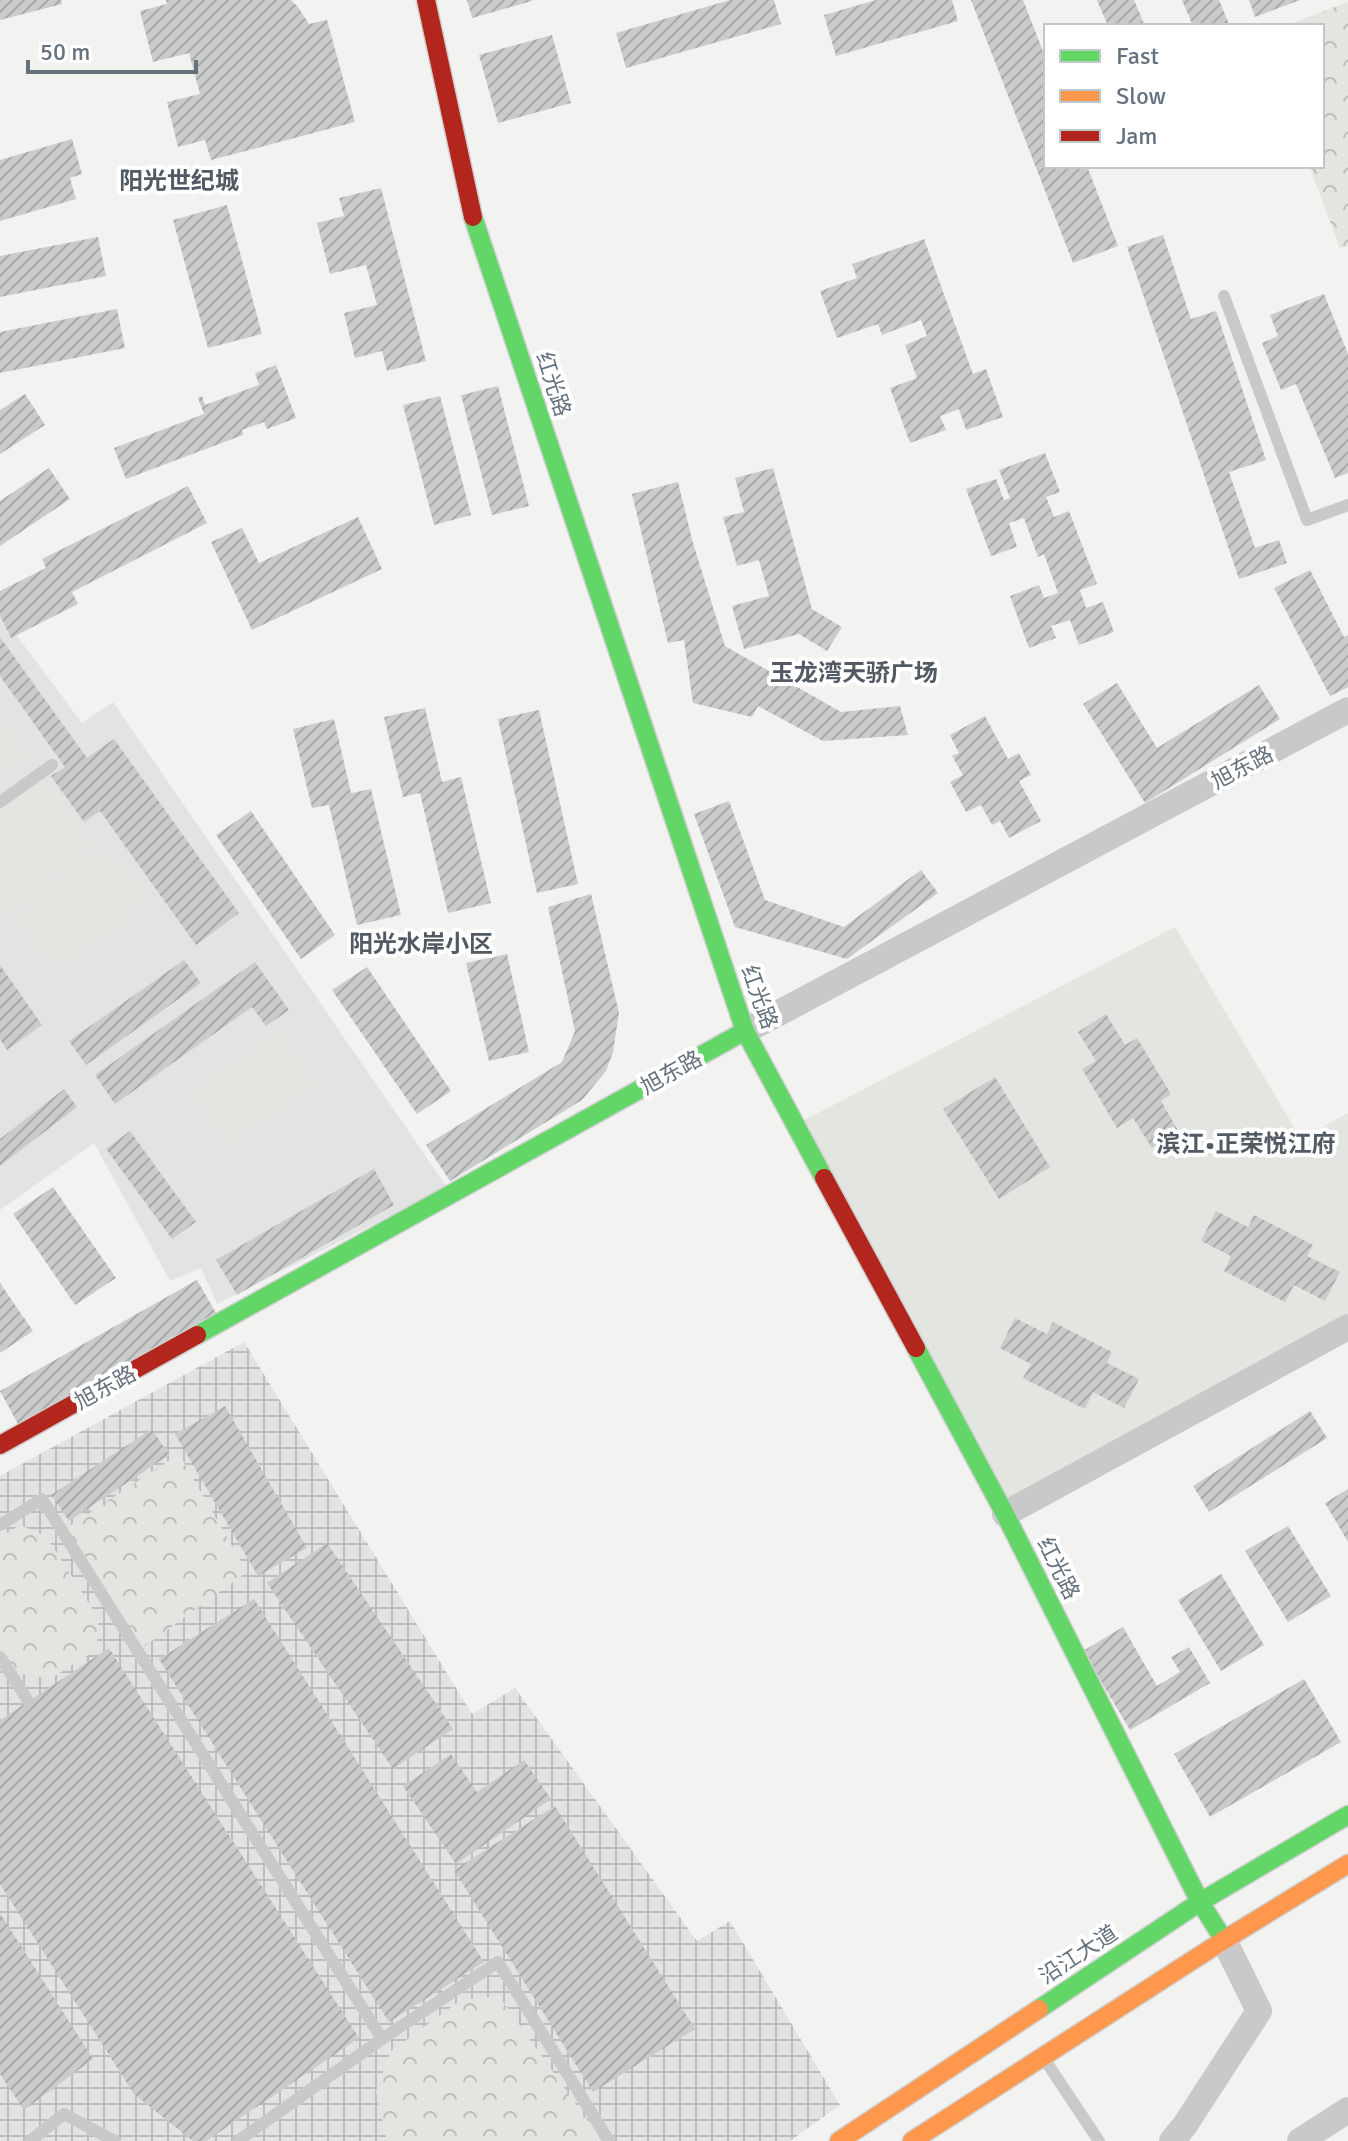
<svg xmlns="http://www.w3.org/2000/svg" width="1348" height="2141" viewBox="0 0 1348 2141" font-family="Signika,'Noto Sans SC',sans-serif">
<style>
.built{fill:#e2e4e4}
.industrial{fill:url(#industrial-grid)}
.grass{fill:#e2e5e0}
.forest{fill:url(#forest-crowns)}
.building{fill:url(#building-hatch)}
.lines{fill:none;stroke-linecap:round;stroke-linejoin:round}
.fast-casing{stroke:#cecfcf;stroke-width:21}
.slow-casing{stroke:#cecfcf;stroke-width:21}
.jam-casing{stroke:#cecfcf;stroke-width:21}
.lane{stroke:#c9c9ca;stroke-width:12}
.street{stroke:#c9c9ca;stroke-width:26}
.fast{stroke:#63d668;stroke-width:18}
.slow{stroke:#ff974d;stroke-width:18}
.jam{stroke:#b3261e;stroke-width:18}
.labels{text-anchor:middle;stroke-width:8;stroke-linejoin:round;paint-order:stroke}
.street-label{font-size:22px;fill:#66717e;stroke:#fff}
.neighbourhood-label{font-size:24px;font-weight:bold;fill:#535a64;stroke:#fff}
</style>
<defs>
<pattern id="industrial-grid" width="8" height="8" patternUnits="userSpaceOnUse" patternTransform="scale(2)"><rect width="8" height="8" fill="#e2e4e4"/><path d="M0 4h8M4 0v8" fill="none" stroke="#bbbdbe"/></pattern>
<pattern id="forest-crowns" width="20" height="18" patternUnits="userSpaceOnUse" patternTransform="scale(2)"><rect width="20" height="18" fill="#e2e5e0"/><path d="M2 6a3 3 0 1 1 6 0M12 15a3 3 0 1 1 6 0" fill="none" stroke="#bbbebb"/></pattern>
<pattern id="building-hatch" width="6" height="6" patternUnits="userSpaceOnUse" patternTransform="scale(2)"><rect width="6" height="6" fill="#cacccc"/><path d="M-1 1l2-2M0 6l6-6M5 7l2-2" fill="none" stroke="#a8aaab"/></pattern>
</defs>
<rect width="100%" height="100%" fill="#f2f3f1"/>
<polygon class="built" points="0,613 82,723 113,702 447,1187 217,1304 201,1268 170,1281 94,1143 0,1210"/>
<polygon class="industrial" points="244,1342 472,1714 515,1688 697,1941 730,1921 840,2105 790,2141 0,2141 0,1476"/>
<g class="grass">
<polygon points="0,714 30,756 0,777"/>
<polygon points="43,771 95,844 0,917 0,802"/>
<path d="M105,854C131,860 155,888 134,914C125,925 106,934 94,942C84,948 73,959 61,960C51,960 40,955 33,948C23,938 18,923 24,909C29,898 75,865 87,859C92,856 99,856 105,854Z"/>
<polygon points="1175,927 1301,1139 1348,1113 1348,1327 1005,1514 795,1125"/>
<polygon points="281,1030 318,1085 225,1147 188,1092"/>
</g>
<g class="forest">
<polygon points="1348,2 1348,246 1340,248 1309,166 1322,166 1322,26 1285,26"/>
<polygon points="179,1454 247,1572 138,1651 62,1531"/>
<polygon points="20,1525 46,1536 99,1619 96,1650 50,1679 17,1673 0,1646 0,1537"/>
<polygon points="499,1996 602,2141 387,2141 376,2091 391,2051 461,2000"/>
</g>
<g class="building">
<polygon points="0,0 61,0 62,4 0,20"/>
<polygon points="166,0 291,0 298,7 309,24 327,20 355,122 211,160 205,140 178,147 167,102 200,94 189,53 153,62 140,11 167,4"/>
<polygon points="467,0 532,0 532,1 472,18"/>
<polygon points="730,0 774,0 781,24 626,68 616,33"/>
<polygon points="876,0 952,0 958,21 836,56 824,15"/>
<polygon points="971,0 1023,0 1046,59 1046,166 1087,166 1118,246 1073,263"/>
<polygon points="1097,0 1134,0 1145,26 1108,26"/>
<polygon points="1182,0 1219,0 1230,26 1193,26"/>
<polygon points="1249,0 1300,0 1255,17"/>
<polygon points="552,35 571,103 498,123 479,55"/>
<polygon points="72,139 82,174 70,178 76,199 0,221 0,160"/>
<polygon points="381,188 426,361 387,371 382,351 355,358 344,313 377,305 366,265 330,274 317,223 344,216 339,198"/>
<polygon points="227,205 262,334 208,348 173,220"/>
<polygon points="1163,235 1191,319 1216,311 1266,460 1229,472 1255,548 1279,540 1287,563 1239,579 1127,247"/>
<polygon points="98,237 106,276 0,297 0,256"/>
<polygon points="924,239 973,374 986,369 1003,417 966,430 959,409 940,416 946,430 910,443 890,388 917,378 905,345 927,336 921,320 882,335 878,324 837,338 820,291 857,278 852,264"/>
<polygon points="1324,294 1348,354 1348,473 1335,478 1296,384 1281,390 1262,343 1278,336 1270,315"/>
<polygon points="117,309 125,348 0,373 0,332"/>
<polygon points="276,365 296,418 267,429 264,422 242,430 243,435 126,479 114,448 204,414 198,398 202,396 205,405 259,385 255,373"/>
<polygon points="498,386 529,506 492,515 461,395"/>
<polygon points="25,394 45,425 0,454 0,410"/>
<polygon points="440,396 471,515 434,525 403,405"/>
<polygon points="1045,453 1060,492 1046,497 1054,517 1069,511 1097,584 1080,590 1086,608 1103,602 1114,632 1079,645 1070,620 1051,626 1056,638 1029,648 1010,596 1039,585 1044,598 1058,593 1044,554 1038,557 1024,518 1009,523 1017,547 991,556 966,489 996,479 1004,500 1010,498 999,470"/>
<polygon points="49,468 70,499 0,546 0,501"/>
<polygon points="773,468 812,609 842,627 827,651 799,634 744,649 732,606 769,596 759,560 737,566 723,517 744,512 735,478"/>
<polygon points="678,482 693,543 725,646 841,712 900,706 908,735 823,741 758,706 752,717 693,703 684,640 668,643 632,494"/>
<polygon points="188,486 207,523 72,592 78,604 11,638 0,615 0,591 46,568 42,559"/>
<polygon points="358,517 382,569 252,630 211,542 242,528 259,563"/>
<polygon points="1310,570 1344,637 1348,635 1348,687 1330,696 1274,588"/>
<polygon points="0,637 87,758 114,739 239,913 196,945 100,811 84,822 51,776 65,767 0,676"/>
<polygon points="1117,683 1157,748 1259,685 1280,719 1145,803 1083,704"/>
<polygon points="425,708 442,782 461,777 491,903 448,913 420,793 403,797 384,717"/>
<polygon points="539,710 578,884 537,893 498,719"/>
<polygon points="985,716 1008,759 1019,753 1031,775 1019,781 1041,821 1009,838 1000,821 992,825 981,805 966,812 950,782 963,775 952,756 959,753 950,735"/>
<polygon points="334,719 351,793 371,789 401,915 357,925 329,805 312,808 293,729"/>
<polygon points="729,801 765,900 844,927 921,870 938,893 847,959 735,927 694,814"/>
<polygon points="251,811 335,935 301,959 216,835"/>
<polygon points="591,894 619,1013 613,1052 606,1071 582,1100 450,1181 426,1145 562,1062 575,1031 548,907"/>
<polygon points="507,954 529,1052 489,1061 466,963"/>
<polygon points="184,960 201,983 86,1065 69,1041"/>
<polygon points="255,962 289,1010 266,1026 252,1007 115,1104 95,1075"/>
<polygon points="0,965 42,1025 7,1050 0,1039"/>
<polygon points="367,967 451,1091 417,1114 332,990"/>
<polygon points="1106,1014 1125,1045 1137,1038 1171,1094 1161,1101 1179,1132 1152,1148 1133,1118 1117,1128 1082,1069 1096,1061 1078,1032"/>
<polygon points="995,1077 1050,1167 999,1199 943,1109"/>
<polygon points="64,1089 77,1107 0,1166 0,1139"/>
<polygon points="130,1131 196,1222 172,1239 106,1149"/>
<polygon points="374,1169 394,1205 237,1295 216,1260"/>
<polygon points="53,1187 116,1278 75,1305 13,1214"/>
<polygon points="1216,1211 1248,1227 1254,1215 1313,1245 1307,1256 1340,1272 1325,1301 1294,1285 1285,1302 1224,1271 1231,1256 1201,1241"/>
<polygon points="197,1280 216,1313 18,1424 0,1391"/>
<polygon points="0,1283 33,1331 0,1353"/>
<polygon points="1015,1318 1047,1334 1053,1322 1112,1352 1107,1363 1139,1379 1124,1408 1093,1392 1085,1409 1023,1378 1031,1364 1000,1348"/>
<polygon points="225,1406 307,1548 258,1576 175,1434"/>
<polygon points="1310,1411 1327,1438 1209,1512 1193,1486"/>
<polygon points="152,1429 169,1455 69,1521 51,1495"/>
<polygon points="1348,1489 1348,1542 1325,1503"/>
<polygon points="1288,1526 1331,1596 1288,1622 1245,1551"/>
<polygon points="327,1543 453,1729 393,1769 267,1583"/>
<polygon points="1221,1574 1264,1645 1221,1671 1178,1600"/>
<polygon points="254,1599 484,1962 389,2022 159,1659"/>
<polygon points="1123,1627 1157,1686 1180,1672 1171,1657 1189,1647 1210,1683 1130,1730 1083,1651"/>
<polygon points="109,1648 359,2038 206,2141 193,2141 134,2094 0,1884 0,1720"/>
<polygon points="1304,1679 1341,1742 1210,1817 1174,1754"/>
<polygon points="451,1754 477,1792 524,1760 551,1799 456,1864 403,1786"/>
<polygon points="555,1806 695,2029 593,2092 454,1870"/>
<polygon points="0,1913 93,2059 24,2110 0,2074"/>
</g>
<g class="lines">
<defs>
<g id="fast">
<polyline points="473,217 745,1031 824,1178"/>
<polyline points="197,1335 745,1031"/>
<polyline points="916,1348 1005,1514 1200,1902 1224,1940"/>
<polyline points="1039,2009 1200,1902 1348,1815"/>
</g>
<g id="slow">
<polyline points="839,2141 1039,2009"/>
<polyline points="912,2141 1224,1940 1348,1864"/>
</g>
<g id="jam">
<polyline points="426,0 473,217"/>
<polyline points="824,1178 916,1348"/>
<polyline points="0,1445 197,1335"/>
</g>
</defs>
<use href="#fast" class="fast-casing"/>
<use href="#slow" class="slow-casing"/>
<use href="#jam" class="jam-casing"/>
<g class="lane">
<polyline points="1224,296 1307,520 1348,505"/>
<polyline points="0,802 52,765"/>
<polyline points="0,1525 42,1499 382,2039 498,1962 609,2141"/>
<polyline points="0,1657 28,1701"/>
<polyline points="1045,2060 1099,2141"/>
<polyline points="30,2141 64,2114 115,2141"/>
<polyline points="238,2141 382,2039"/>
</g>
<g class="street">
<polyline points="745,1031 1348,710"/>
<polyline points="1005,1514 1348,1327"/>
<polyline points="1172,2141 1185,2125 1259,2011 1224,1940"/>
<polyline points="1300,2141 1348,2110"/>
</g>
<use href="#fast" class="fast"/>
<use href="#slow" class="slow"/>
<use href="#jam" class="jam"/>
</g>
<g class="labels">
<g class="street-label">
<text transform="translate(554 384) rotate(72)" y="8">红光路</text>
<text transform="translate(1242 767) rotate(-28)" y="8">旭东路</text>
<text transform="translate(760 997) rotate(70)" y="8">红光路</text>
<text transform="translate(671 1072) rotate(-29)" y="8">旭东路</text>
<text transform="translate(105 1387) rotate(-29)" y="8">旭东路</text>
<text transform="translate(1059 1568) rotate(63)" y="8">红光路</text>
<text transform="translate(1078 1954) rotate(-33)" y="8">沿江大道</text>
</g>
<g class="neighbourhood-label">
<text x="179" y="189">阳光世纪城</text>
<text x="854" y="681">玉龙湾天骄广场</text>
<text x="421" y="952">阳光水岸小区</text>
<text x="1246" y="1152">滨江•正荣悦江府</text>
</g>
</g>
<rect x="1044" y="24" width="280" height="144" fill="#ffffff" stroke="#c2c6cb" stroke-width="2"/>
<rect x="1060" y="50" width="40" height="12" fill="#63d668" stroke="#c2c6cb" stroke-width="2"/>
<text x="1116" y="64" font-size="24" fill="#66717e">Fast</text>
<rect x="1060" y="90" width="40" height="12" fill="#ff974d" stroke="#c2c6cb" stroke-width="2"/>
<text x="1116" y="104" font-size="24" fill="#66717e">Slow</text>
<rect x="1060" y="130" width="40" height="12" fill="#b3261e" stroke="#c2c6cb" stroke-width="2"/>
<text x="1116" y="144" font-size="24" fill="#66717e">Jam</text>
<path d="M28 60v12h168v-12" fill="none" stroke="#66717e" stroke-width="4"/>
<text x="40" y="60" font-size="24" fill="#66717e" stroke="#ffffff" stroke-width="6" paint-order="stroke">50 m</text>
</svg>
